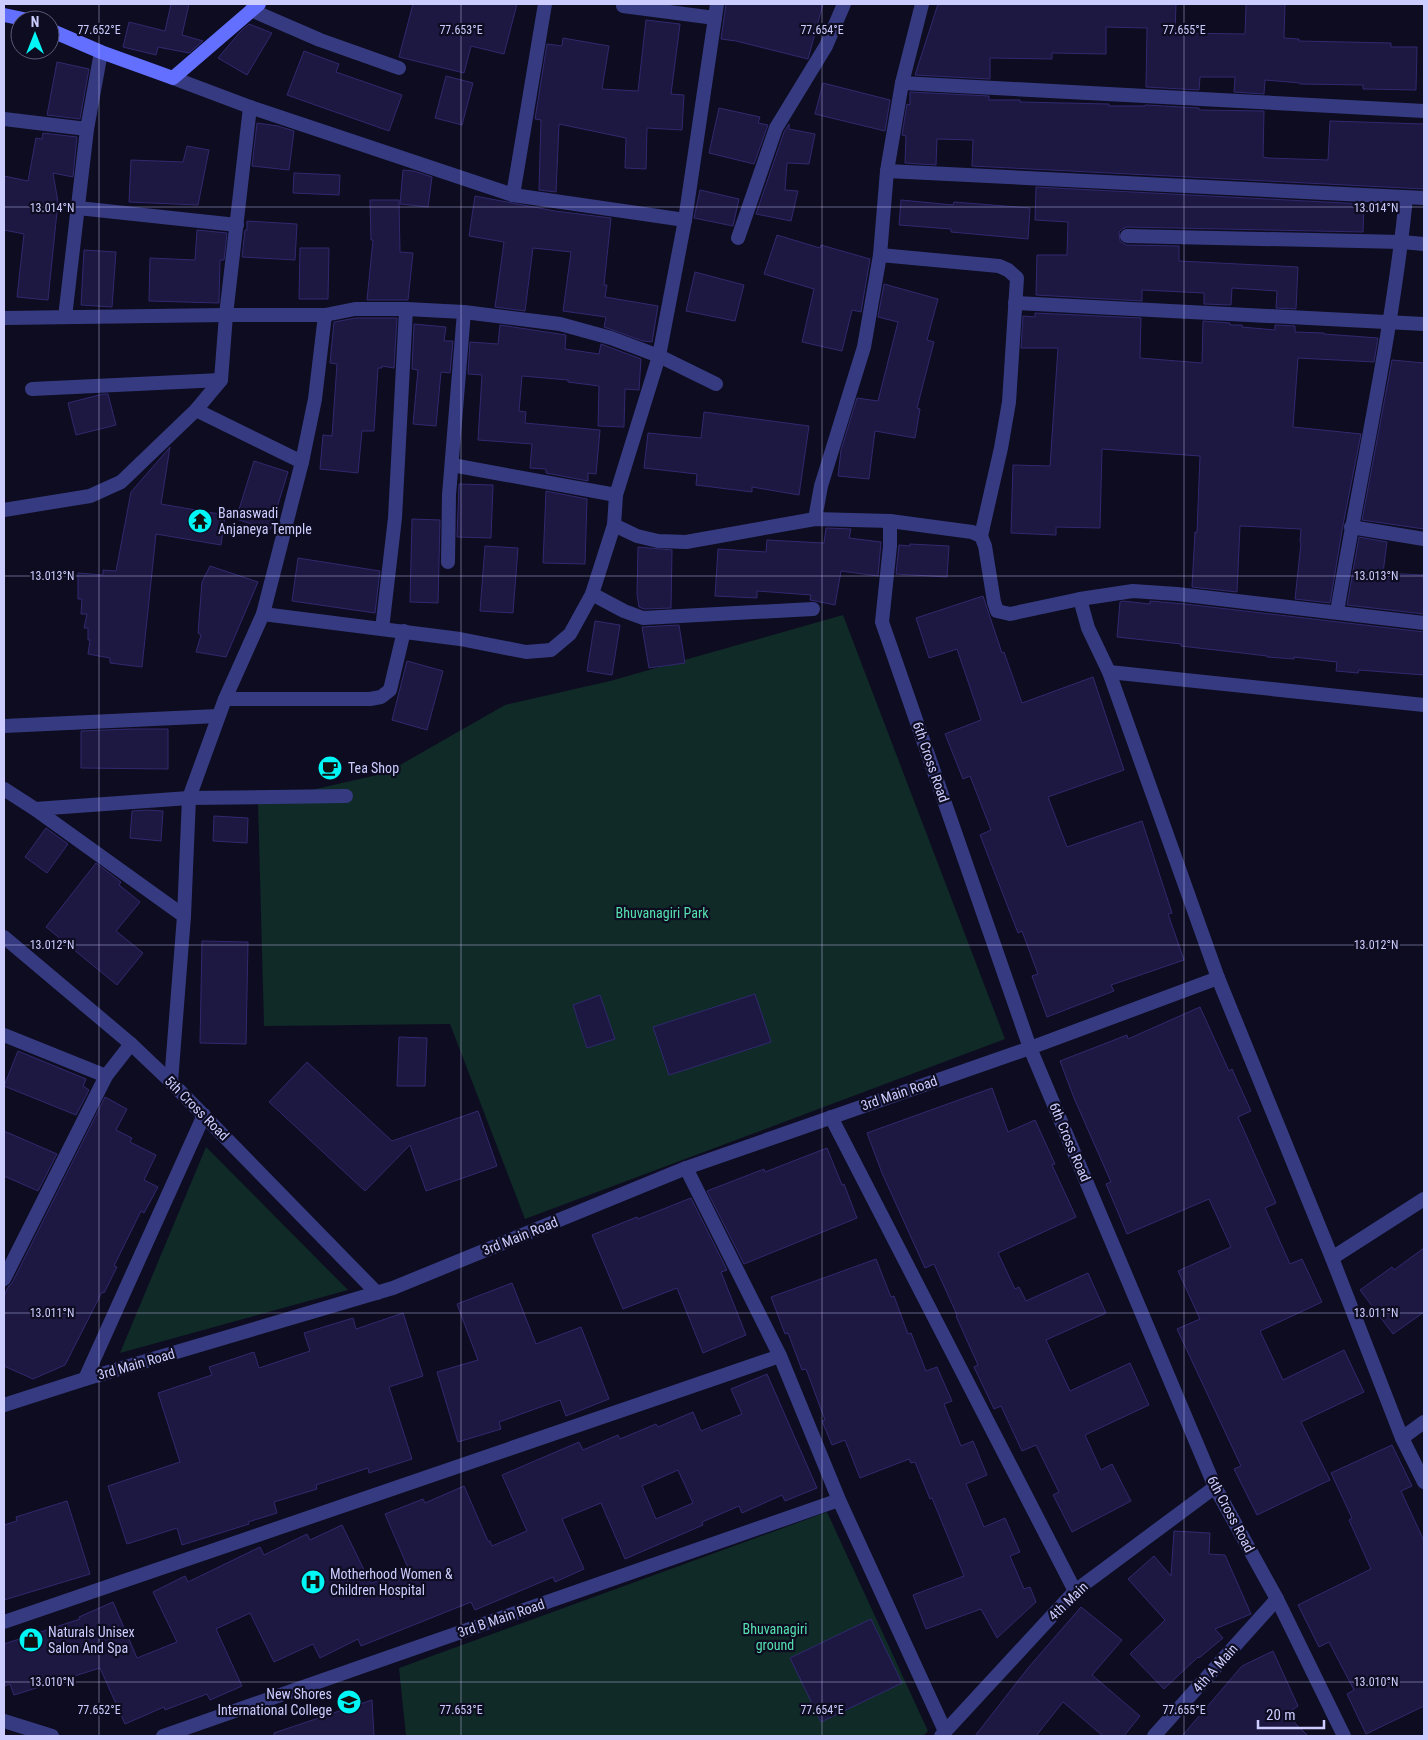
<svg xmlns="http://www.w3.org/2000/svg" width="1428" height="1740" viewBox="0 0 1428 1740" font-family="'Roboto Condensed',sans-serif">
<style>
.green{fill:#0f2a27}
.building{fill:#1c1842;stroke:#30296e;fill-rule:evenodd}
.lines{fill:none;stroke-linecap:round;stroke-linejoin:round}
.minor{stroke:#363b81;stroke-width:14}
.secondary{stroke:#636fff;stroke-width:14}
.ticks{fill:none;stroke:#ccf;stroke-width:1;stroke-opacity:0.45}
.labels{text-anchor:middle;stroke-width:4.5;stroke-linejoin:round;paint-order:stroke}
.poi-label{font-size:14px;fill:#ccf;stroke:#0e0c20;text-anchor:start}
.street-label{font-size:14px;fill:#ccf;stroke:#0e0c20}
.park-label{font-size:14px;fill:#56e1b0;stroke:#0e0c20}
.ticks-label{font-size:12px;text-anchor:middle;fill:#ccf;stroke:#0e0c20;stroke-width:4.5;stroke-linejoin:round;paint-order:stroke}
</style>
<rect width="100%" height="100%" fill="#0e0c20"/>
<g class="green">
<polygon points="843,615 1005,1039 525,1219 450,1024 264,1026 258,802 386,773 505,705 610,681"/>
<polygon points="206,1147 348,1290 120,1353"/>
<polygon points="827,1512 928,1731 923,1736 406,1736 399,1668"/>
</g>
<g class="building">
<polygon points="171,4 189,4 182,35 203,41 189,53 158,47 156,55 123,47 129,22 165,31"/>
<polygon points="413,4 517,4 504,54 471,46 464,73 399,57"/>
<polygon points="726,4 823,4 808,59 736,41 721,39"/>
<polygon points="938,4 1176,4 1175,33 1245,34 1246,4 1285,4 1284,38 1299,39 1299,41 1391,43 1391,47 1417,47 1416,90 1363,89 1363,85 1300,84 1300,83 1265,80 1264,94 1234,92 1235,77 1200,77 1199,90 1146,87 1147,28 1106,27 1106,54 1052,53 1052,59 990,58 990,79 915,75"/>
<polygon points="646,20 680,24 671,94 684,95 682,130 647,128 646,169 625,168 626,138 559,124 556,192 539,190 541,120 535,119 547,44 562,46 563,38 609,46 602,89 638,91"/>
<polygon points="249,24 272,33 247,75 218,58 240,32"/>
<polygon points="304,51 339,64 336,72 402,95 389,131 287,95"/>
<polygon points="57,62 89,69 80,119 47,115"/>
<polygon points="446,76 473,83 462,125 435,118"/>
<polygon points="823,83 890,100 885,131 815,114"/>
<polygon points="910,92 989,96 989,100 1020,100 1020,102 1109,104 1109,106 1145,106 1145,105 1199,108 1199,110 1264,111 1263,157 1268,158 1328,160 1330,121 1424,124 1424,189 972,166 973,140 937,139 936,165 905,163 906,136 902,135 907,104 910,105"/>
<polygon points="719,108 760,117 758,123 768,125 754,164 709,153"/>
<polygon points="257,123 278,126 294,131 289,170 252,166"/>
<polygon points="789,124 789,129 815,134 809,164 787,163 785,190 798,191 791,221 756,214 784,132"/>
<polygon points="43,133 77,137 73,177 53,173 58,202 48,300 17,297 24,234 4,230 4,176 28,181 36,138 42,139"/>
<polygon points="187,146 209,150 198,205 129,202 131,160 183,162"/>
<polygon points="403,170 414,171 432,177 428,207 400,204"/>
<polygon points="294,173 340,175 339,195 293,193"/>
<polygon points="1036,187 1364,204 1363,232 1127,227 1122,229 1119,232 1120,241 1126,245 1179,246 1179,261 1298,267 1296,309 1276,308 1277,291 1232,288 1231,305 1204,304 1204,293 1142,290 1142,301 1036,295 1037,255 1067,255 1068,222 1035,220"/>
<polygon points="700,190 739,199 733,226 694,218"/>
<polygon points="475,196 555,211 611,218 604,285 607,285 605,297 658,306 652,342 643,341 604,327 606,317 563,311 571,252 533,248 525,311 495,307 504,242 469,236"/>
<polygon points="370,200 399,200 400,252 413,253 408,300 367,300 373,240 371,240"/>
<polygon points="901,200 953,205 954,202 1030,208 1028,239 951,232 951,229 899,225"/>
<polygon points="247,221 297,224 295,260 242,257 245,230 247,230"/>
<polygon points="197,230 227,233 224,260 220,260 219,303 149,301 150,258 195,260"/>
<polygon points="777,235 820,248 821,245 870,259 861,312 852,310 842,351 802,342 814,289 764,274"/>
<polygon points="300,248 329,248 328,299 299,299"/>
<polygon points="84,250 116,252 112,307 81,305"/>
<polygon points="695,272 744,285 735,321 686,311"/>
<polygon points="884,284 938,299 927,340 934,342 917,408 920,409 915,438 875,431 869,479 838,476 841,450 857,398 878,401 898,322 878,317"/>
<polygon points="1035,313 1141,318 1140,358 1202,363 1203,321 1230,323 1230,325 1242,325 1242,327 1275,330 1275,325 1295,326 1295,332 1324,333 1324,334 1378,338 1374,362 1298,358 1293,427 1361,434 1343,525 1330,603 1295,599 1301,543 1300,542 1301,529 1240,526 1237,592 1192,587 1195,532 1197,533 1200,456 1102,449 1100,528 1056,527 1056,535 1011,533 1013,465 1050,466 1058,348 1021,348 1023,316 1035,317"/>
<polygon points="356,318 397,318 394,368 382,366 382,368 378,368 374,431 362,431 358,473 320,469 323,435 332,436 337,364 330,363 334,322"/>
<polygon points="414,324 446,327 444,341 453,341 450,373 441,372 436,426 413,424 418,370 412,369"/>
<polygon points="500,325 566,335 565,349 599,354 601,344 641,359 639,390 625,389 624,427 598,426 599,386 568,382 568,380 522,376 519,411 526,412 525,423 600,430 596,474 588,473 588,481 546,473 546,469 530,468 532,444 478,440 482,375 468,374 470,342 498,344"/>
<polygon points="1392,360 1424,363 1424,529 1362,520"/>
<polygon points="103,394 108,394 116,425 76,435 68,403"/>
<polygon points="704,412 809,426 799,495 752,487 752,492 696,485 697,474 644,468 648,433 701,438"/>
<polygon points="170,447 161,504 225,515 221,545 156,534 142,667 110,663 110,658 88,654 90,640 88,640 88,628 84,628 87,614 81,614 82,599 78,599 78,573 103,575 103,570 116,571 131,492"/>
<polygon points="254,461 288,472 270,530 236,519"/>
<polygon points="459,484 493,485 491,538 457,537"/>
<polygon points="546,491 587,499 585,564 543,563"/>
<polygon points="412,519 440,520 438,603 410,602"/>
<polygon points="826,528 851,529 849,538 881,542 878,576 841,571 835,605 810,600 811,595 757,591 757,598 715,596 718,549 766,552 767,540 824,543"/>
<polygon points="1359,537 1387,542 1383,573 1424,575 1424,614 1347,605"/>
<polygon points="910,544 949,546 947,577 896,574 899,545 910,546"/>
<polygon points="485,546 518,548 513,613 480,611"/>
<polygon points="638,547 672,550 671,608 644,609 639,607 637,594"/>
<polygon points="298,558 380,571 375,613 292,601"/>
<polygon points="210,566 258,582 226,657 196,652 201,635 198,633 202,582"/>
<polygon points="983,596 1002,653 1004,652 1022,703 1093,677 1124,770 1048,797 1067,847 1142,821 1172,913 1168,914 1184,960 1111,985 1114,991 1047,1017 1032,976 1038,974 1022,931 1018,933 980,835 991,830 970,776 963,779 945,734 981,720 957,649 929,658 916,618"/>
<polygon points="1123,601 1150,604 1150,601 1185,604 1424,632 1424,675 1359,670 1358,673 1336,671 1337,662 1294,657 1294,659 1267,657 1267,656 1242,653 1181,646 1181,644 1117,637 1120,602"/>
<polygon points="595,621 620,625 612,675 587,671"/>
<polygon points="679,625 685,663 649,668 642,627"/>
<polygon points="407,661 443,671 427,730 392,720"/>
<polygon points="131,729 168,729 168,769 81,768 81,731"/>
<polygon points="148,810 163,811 161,841 130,838 132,811"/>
<polygon points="214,816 248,818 247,843 213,841"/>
<polygon points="46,828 68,844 47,873 25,857"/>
<polygon points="96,863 121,882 119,885 140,902 116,931 143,953 117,985 46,927"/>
<polygon points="202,941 248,942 246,1044 200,1043"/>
<polygon points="755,994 771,1042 669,1075 653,1027"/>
<polygon points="600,995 615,1039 587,1048 573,1005"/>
<polygon points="1200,1007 1229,1071 1232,1069 1251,1111 1238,1117 1276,1203 1265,1208 1290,1264 1302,1259 1322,1302 1260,1331 1283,1380 1344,1350 1364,1392 1301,1422 1330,1480 1257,1515 1234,1469 1241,1466 1177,1329 1200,1319 1178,1271 1231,1247 1209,1199 1127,1234 1106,1184 1111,1182 1074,1098 1060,1061 1127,1035 1128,1039"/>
<polygon points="399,1037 427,1038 425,1086 397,1086"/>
<polygon points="18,1051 86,1079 83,1086 89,1090 76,1115 4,1086"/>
<polygon points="307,1062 392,1141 478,1111 497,1166 426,1191 410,1145 365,1191 269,1102"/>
<polygon points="992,1088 1008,1132 1035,1120 1055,1164 1052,1165 1076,1217 998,1253 1015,1289 1019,1287 1026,1301 1088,1273 1106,1313 1046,1340 1070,1391 1130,1363 1149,1405 1085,1435 1101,1470 1112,1464 1131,1501 1072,1532 1053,1495 1059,1492 1036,1445 1022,1451 1001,1406 994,1409 974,1367 978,1365 956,1316 957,1315 934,1264 925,1268 882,1173 867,1133"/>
<polygon points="105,1097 127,1109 116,1130 132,1138 130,1142 156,1155 144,1180 158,1187 144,1213 141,1211 114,1266 117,1267 104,1293 102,1292 65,1365 33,1379 4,1366 4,1296 8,1287 12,1283"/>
<polygon points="4,1131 57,1154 38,1191 4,1176"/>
<polygon points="827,1148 842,1185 844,1184 857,1218 744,1264 707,1191 764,1169 765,1172"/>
<polygon points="691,1198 727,1270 721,1272 746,1335 703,1353 677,1288 623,1309 592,1235 637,1217 638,1219"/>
<polygon points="1424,1248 1424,1312 1393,1334 1360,1290 1392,1267 1394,1270"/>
<polygon points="876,1259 891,1297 894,1296 908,1334 911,1333 926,1371 937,1367 952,1401 944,1404 961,1446 973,1441 987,1475 966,1484 984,1527 1005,1518 1020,1552 1010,1556 1024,1589 1030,1587 1036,1602 997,1638 981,1609 926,1629 913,1595 964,1576 932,1498 930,1499 915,1462 911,1463 909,1459 860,1478 845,1440 832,1445 822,1421 825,1420 806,1369 802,1370 788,1333 785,1334 771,1297"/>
<polygon points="512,1283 536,1344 581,1327 609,1399 566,1416 560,1400 499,1422 501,1429 458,1442 437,1372 478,1360 457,1304"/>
<polygon points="403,1313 423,1376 389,1387 412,1459 369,1473 368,1468 316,1485 317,1489 274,1502 277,1513 248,1522 249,1524 182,1545 177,1528 127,1544 108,1486 180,1462 158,1393 212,1375 209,1367 254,1352 259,1368 310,1351 304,1333 353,1318 356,1329"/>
<path d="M767,1374L817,1488L785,1501L782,1495L742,1513L739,1506L702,1522L703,1525L625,1559L601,1503L562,1519L584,1569L555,1582L553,1577L475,1610L471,1602L361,1646L358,1639L320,1658L313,1644L274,1662L250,1613L216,1629L242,1686L210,1700L207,1694L165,1710L164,1707L125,1724L100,1668L14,1695L10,1684L4,1686V1644L80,1619L79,1617L113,1602L137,1658L177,1642L153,1592L185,1576L188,1582L260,1547L264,1555L307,1534L310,1540L342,1525L370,1582L372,1583L408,1568L385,1514L423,1499L425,1503L464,1486L488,1541H490L492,1546L527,1531L502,1475L579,1442L583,1450L618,1435L620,1439L656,1424L658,1427L693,1412L701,1431L742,1414L731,1389ZM678,1470L693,1503L656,1519L642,1486Z"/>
<polygon points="1392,1445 1412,1486 1401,1491 1424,1541 1424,1706 1366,1734 1347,1694 1354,1690 1329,1642 1319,1647 1298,1605 1371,1569 1349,1520 1352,1518 1331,1473"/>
<polygon points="67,1501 90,1574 4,1600 4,1525 17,1521 16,1517"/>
<polygon points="1174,1531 1210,1533 1209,1554 1225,1555 1251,1614 1215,1629 1223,1638 1199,1658 1198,1657 1164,1689 1130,1654 1165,1620 1128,1579 1154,1556 1171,1576"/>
<polygon points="1081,1607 1122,1640 1092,1675 1140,1716 1124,1736 1103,1736 1063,1702 1036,1736 975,1736 1028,1668"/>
<polygon points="871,1619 902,1683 821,1722 790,1658"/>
<polygon points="1273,1651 1298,1706 1286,1714 1308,1736 1182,1736 1242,1666"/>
<polygon points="372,1700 374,1736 274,1736 274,1733"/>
</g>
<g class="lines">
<g class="minor">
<polyline points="623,6 715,18"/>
<polyline points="251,10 320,40 399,68"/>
<polyline points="173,78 250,107 513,195 685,220"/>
<polyline points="902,83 1424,111"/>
<polyline points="4,119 87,129"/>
<polyline points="887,171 1424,198"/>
<polyline points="513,195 545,4"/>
<polyline points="78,208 237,225"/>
<polyline points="1127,236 1402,242 1424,244"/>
<polyline points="738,238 776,128 826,46 844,4"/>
<polyline points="880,255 999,266 1008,270 1017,278 1009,402 1001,448 981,536"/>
<polyline points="1015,303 1424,324"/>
<polyline points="65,317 87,129 101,52"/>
<polyline points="4,318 226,315 325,315 355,309 406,309 464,312 560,324 611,338 659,356 716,384"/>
<polyline points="32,389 221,380"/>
<polyline points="196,410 302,462"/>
<polyline points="452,465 616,495"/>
<polyline points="4,510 90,496 121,482 196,410 221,380 226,315 250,107"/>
<polyline points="815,519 821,486 864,347 880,255 887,171 902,83 922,4"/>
<polyline points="890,521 890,546 882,622 1030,1048 1215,1487 1277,1599 1344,1736"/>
<polyline points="614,525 637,536 658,541 686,542 815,519 890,521 972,532 981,536 985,546 994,602 997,611 1010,614 1080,599 1088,628 1109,672 1218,978 1332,1258 1402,1438 1424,1482"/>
<polyline points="1351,527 1424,539"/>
<polyline points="448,562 449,495 464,312"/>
<polyline points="592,594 624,611 643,618 813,609"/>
<polyline points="1080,599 1133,591 1177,594 1424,623"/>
<path d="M1337,612C1360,474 1392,337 1406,198"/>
<polyline points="263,614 460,639 526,652 551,650 570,634 592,594 614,525 616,495 659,356 685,220 717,4"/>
<polyline points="382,629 395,518 406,309"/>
<polyline points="1109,672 1424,705"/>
<polyline points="225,699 370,699 381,697 390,690 404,631"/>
<polyline points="4,726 218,716"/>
<polyline points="4,789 35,809 184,916"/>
<polyline points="35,809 189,798 346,796"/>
<polyline points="4,937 131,1044 171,1082 377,1293"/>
<polyline points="4,1035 106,1076 131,1044"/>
<polyline points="171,1082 184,916 189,798 225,699 263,614 302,462 315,399 325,315"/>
<polyline points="831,1117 1075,1591"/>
<polyline points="686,1168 780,1356 839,1500 945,1731"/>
<polyline points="1332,1258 1424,1199"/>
<polyline points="4,1279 106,1076"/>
<polyline points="85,1379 204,1115"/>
<polyline points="4,1405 85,1379 393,1288 686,1168 1030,1048 1218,978"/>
<polyline points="1402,1438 1424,1422"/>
<polyline points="4,1622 780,1356"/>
<polyline points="4,1721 52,1736"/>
<polyline points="163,1736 839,1500"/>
<polyline points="941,1736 1075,1591 1215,1487"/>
<polyline points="1154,1736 1277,1599"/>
</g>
<g class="secondary">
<polyline points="4,15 28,20"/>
<polyline points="50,30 101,52 173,78 259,4"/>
</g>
</g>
<path class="ticks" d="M99,4V1736M461,4V1736M822,4V1736M1184,4V1736M4,207H1424M4,576H1424M4,945H1424M4,1313H1424M4,1682H1424"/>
<defs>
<symbol id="temple-disc" viewBox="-11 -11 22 22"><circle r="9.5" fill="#00f7f6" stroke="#0e0c20"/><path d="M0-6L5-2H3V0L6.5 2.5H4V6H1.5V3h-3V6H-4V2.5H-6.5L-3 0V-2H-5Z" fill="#111"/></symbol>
<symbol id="cafe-disc" viewBox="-11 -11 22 22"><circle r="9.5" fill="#00f7f6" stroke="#0e0c20"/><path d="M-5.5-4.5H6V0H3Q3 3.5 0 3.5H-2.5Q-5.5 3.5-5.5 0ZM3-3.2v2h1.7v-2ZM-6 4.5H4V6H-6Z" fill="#111"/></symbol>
<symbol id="hospital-disc" viewBox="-11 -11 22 22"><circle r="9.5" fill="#00f7f6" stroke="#0e0c20"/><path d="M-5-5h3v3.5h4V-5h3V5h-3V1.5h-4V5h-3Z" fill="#111"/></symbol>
<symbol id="shop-disc" viewBox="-11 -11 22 22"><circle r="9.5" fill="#00f7f6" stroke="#0e0c20"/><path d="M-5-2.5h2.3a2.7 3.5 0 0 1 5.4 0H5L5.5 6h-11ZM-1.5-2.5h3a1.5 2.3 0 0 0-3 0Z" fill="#111"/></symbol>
<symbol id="university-disc" viewBox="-11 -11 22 22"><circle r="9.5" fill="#00f7f6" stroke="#0e0c20"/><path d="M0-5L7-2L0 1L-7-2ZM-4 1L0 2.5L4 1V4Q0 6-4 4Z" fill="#111"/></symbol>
</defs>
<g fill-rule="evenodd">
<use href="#temple-disc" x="186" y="507" width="28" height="28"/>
<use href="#cafe-disc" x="316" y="754" width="28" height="28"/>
<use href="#hospital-disc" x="299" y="1568" width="28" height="28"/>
<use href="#shop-disc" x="17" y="1626" width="28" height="28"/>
<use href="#university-disc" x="335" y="1688" width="28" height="28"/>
</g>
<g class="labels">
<g class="poi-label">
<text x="218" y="518">Banaswadi<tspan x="218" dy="16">Anjaneya Temple</tspan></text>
<text x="348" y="773">Tea Shop</text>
<text x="330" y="1579">Motherhood Women &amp;<tspan x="330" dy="16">Children Hospital</tspan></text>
<text x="48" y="1637">Naturals Unisex<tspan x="48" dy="16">Salon And Spa</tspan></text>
<text x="332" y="1699" text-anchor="end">New Shores<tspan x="332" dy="16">International College</tspan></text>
</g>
<g class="street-label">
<text transform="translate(931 762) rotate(71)" y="5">6th Cross Road</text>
<text transform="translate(899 1093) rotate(-19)" y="5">3rd Main Road</text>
<text transform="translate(197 1108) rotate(45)" y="5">5th Cross Road</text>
<text transform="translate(1070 1142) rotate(67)" y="5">6th Cross Road</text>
<text transform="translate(520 1236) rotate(-22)" y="5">3rd Main Road</text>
<text transform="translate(136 1364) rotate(-16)" y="5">3rd Main Road</text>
<text transform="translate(1231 1514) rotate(62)" y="5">6th Cross Road</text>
<text transform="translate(1068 1601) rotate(-44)" y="5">4th Main</text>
<text transform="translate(501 1618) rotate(-19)" y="5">3rd B Main Road</text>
<text transform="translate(1215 1668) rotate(-48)" y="5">4th A Main</text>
</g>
<g class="park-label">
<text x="662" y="918">Bhuvanagiri Park</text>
<text x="775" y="1634">Bhuvanagiri<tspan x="775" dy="16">ground</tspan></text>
</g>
</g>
<g class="ticks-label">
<text x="99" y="34">77.652°E</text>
<text x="461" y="34">77.653°E</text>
<text x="822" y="34">77.654°E</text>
<text x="1184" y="34">77.655°E</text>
<text x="52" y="212">13.014°N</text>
<text x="1376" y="212">13.014°N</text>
<text x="52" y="580">13.013°N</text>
<text x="1376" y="580">13.013°N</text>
<text x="52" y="949">13.012°N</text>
<text x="1376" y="949">13.012°N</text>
<text x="52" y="1317">13.011°N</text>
<text x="1376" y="1317">13.011°N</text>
<text x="52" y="1686">13.010°N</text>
<text x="1376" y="1686">13.010°N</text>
<text x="99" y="1714">77.652°E</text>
<text x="461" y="1714">77.653°E</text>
<text x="822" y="1714">77.654°E</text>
<text x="1184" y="1714">77.655°E</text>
</g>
<rect width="1428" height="1740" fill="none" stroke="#ccccff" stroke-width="10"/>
<g transform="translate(35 35)"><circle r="24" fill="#0e0c20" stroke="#5a5979"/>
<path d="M0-4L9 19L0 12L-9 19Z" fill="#00f7f6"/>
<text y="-8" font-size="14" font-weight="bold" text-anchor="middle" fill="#ccccff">N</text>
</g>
<path d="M1258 1720v8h66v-8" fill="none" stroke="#ccccff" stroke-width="2.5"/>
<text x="1266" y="1720" font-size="15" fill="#ccccff" stroke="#0e0c20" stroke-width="4" paint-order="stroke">20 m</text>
</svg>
